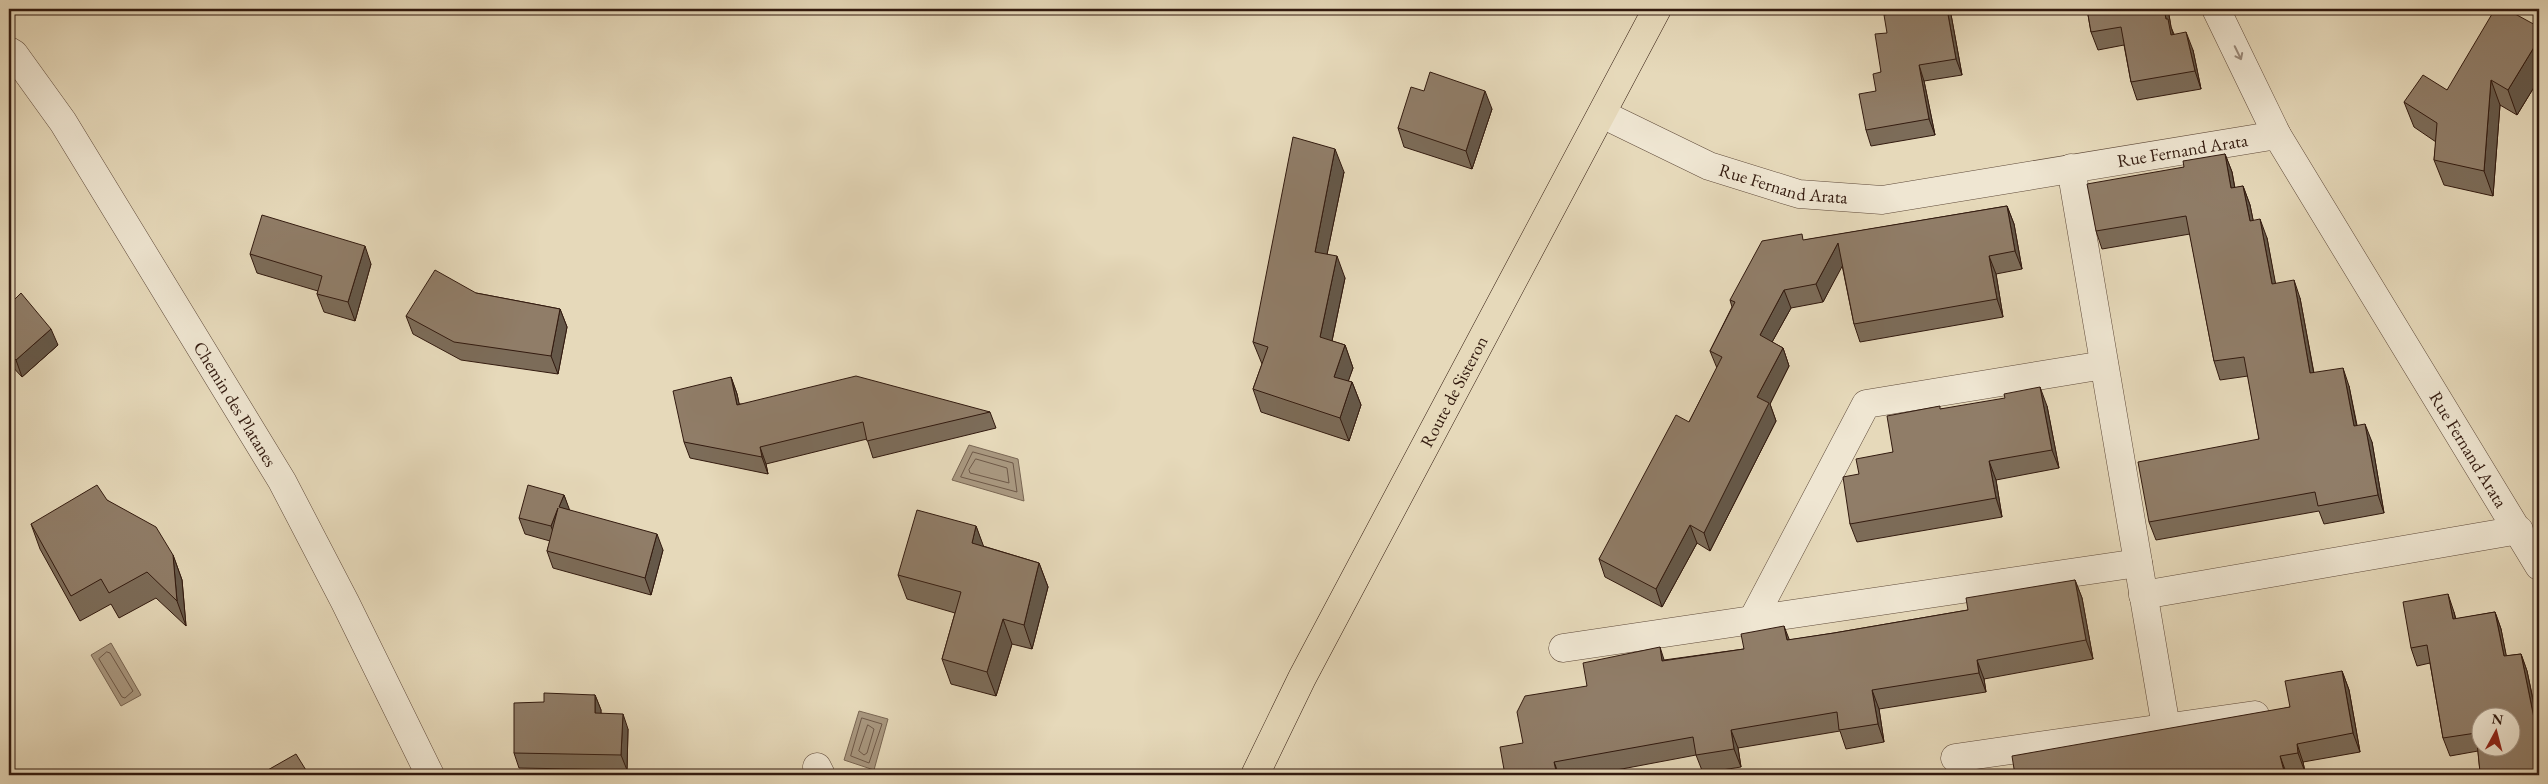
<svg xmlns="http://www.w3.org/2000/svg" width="2548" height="784" viewBox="0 0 2548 784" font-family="'EB Garamond',serif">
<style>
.water{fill:#a99880;stroke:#796653}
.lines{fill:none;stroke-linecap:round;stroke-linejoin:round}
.shore{stroke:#6e5948;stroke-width:1}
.minor-casing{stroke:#5f4a3a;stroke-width:29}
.major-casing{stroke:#321a0f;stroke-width:29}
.minor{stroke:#efe6d2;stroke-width:28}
.major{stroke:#e6d9ba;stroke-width:28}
.wall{fill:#7c6c59;stroke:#321a0f}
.shaded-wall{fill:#655849;stroke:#321a0f}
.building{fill:#907d68;stroke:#321a0f;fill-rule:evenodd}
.oneway{stroke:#9a8a7a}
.labels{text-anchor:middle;stroke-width:5;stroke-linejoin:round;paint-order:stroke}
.street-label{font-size:18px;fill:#321a0f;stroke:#efe6d2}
</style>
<rect width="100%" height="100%" fill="#e6d9ba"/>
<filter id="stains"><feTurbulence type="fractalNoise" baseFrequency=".004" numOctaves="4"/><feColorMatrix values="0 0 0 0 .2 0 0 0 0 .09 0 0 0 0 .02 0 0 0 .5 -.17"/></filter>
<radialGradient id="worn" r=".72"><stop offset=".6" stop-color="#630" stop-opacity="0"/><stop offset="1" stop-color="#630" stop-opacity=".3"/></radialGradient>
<g class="water">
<polygon points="969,445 1018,459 1024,501 952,480"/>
<polygon points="111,643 141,695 121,706 91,655"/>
<polygon points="859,711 888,719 874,770 844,760"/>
</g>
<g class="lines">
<g class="shore">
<polygon points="973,452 1013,463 1017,492 961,477"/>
<polygon points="976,459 1007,468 1009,483 970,473 969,470"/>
<polygon points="107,652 110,653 133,691 125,698 122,697 99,659"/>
<polygon points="862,718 882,724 869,763 851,756"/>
<polygon points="868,725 874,729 867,753 864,755 859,751"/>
</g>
<defs>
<g id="minor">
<polyline points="2216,9 2277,135"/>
<path id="s1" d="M9,51L14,54L63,122L282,481L345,602L430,775"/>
<path id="s2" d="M1602,114L1709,166L1799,194L1882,200L2277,135L2539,566"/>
<polyline points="2071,168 2166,727"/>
<polyline points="2143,595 2519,530"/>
<polyline points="1753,619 1866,404 2104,365"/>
<polyline points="1563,648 2138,563"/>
<polyline points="1955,758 2255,715"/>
<polyline points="817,767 821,775"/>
</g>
<g id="major">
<path id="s3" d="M1255,775L1302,678L1657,9"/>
</g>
</defs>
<use href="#minor" class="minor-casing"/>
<use href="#major" class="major-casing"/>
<use href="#minor" class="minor"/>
<use href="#major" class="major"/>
</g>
<g class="wall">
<polygon points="1908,9 1950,9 1962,75 1924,81 1935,135 1871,146 1866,130 1881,72 1887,33 1909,11"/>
<polygon points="2087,9 2168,9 2171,27 2174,34 2193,50 2201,89 2137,100 2131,82 2124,45 2098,50 2091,32"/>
<polygon points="2539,27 2539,79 2517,115 2500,105 2493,196 2444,185 2434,160 2436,142 2414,127 2404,102 2447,90"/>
<polygon points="1424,91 1492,109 1472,169 1404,147 1398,128"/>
<polygon points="2225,154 2232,172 2235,188 2243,186 2250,205 2253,220 2267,238 2275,283 2300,298 2314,373 2349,386 2357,425 2372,442 2384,513 2324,524 2319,511 2156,540 2149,522 2259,439 2248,376 2220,380 2214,361 2190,234 2102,249 2096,231 2184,167"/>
<polygon points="1344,172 1327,254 1345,278 1332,341 1345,345 1353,368 1348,381 1352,382 1361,405 1349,441 1261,412 1253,389 1262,364 1253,342"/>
<polygon points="2007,206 2014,224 2022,269 1996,274 2003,317 1860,342 1854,324 1842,265 1823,302 1791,308 1772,342 1783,348 1789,366 1770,404 1776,421 1710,551 1697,543 1662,607 1605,577 1599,559 1689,422 1717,368 1710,351 1732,307 1730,300 1805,240"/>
<polygon points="250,254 371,264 355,321 324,312 317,294 318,291 257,273"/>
<polygon points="476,293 560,309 567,327 558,374 461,360 413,334 406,316"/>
<polygon points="9,305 58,345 22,377 9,363"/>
<polygon points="731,377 737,394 739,404 990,412 996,428 873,458 867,439 766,464 768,474 690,458 684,442"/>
<polygon points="2047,406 2059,468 1996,480 2002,517 1857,542 1850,524 1859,474 1893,452 1941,409"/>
<polygon points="564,495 569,510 663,550 651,595 553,568 547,551 550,541 525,534 519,518"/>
<polygon points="107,500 173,555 182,580 186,626 156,598 119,618 111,604 80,621 40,549 31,524"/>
<polygon points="976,526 983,546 1039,563 1048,587 1032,649 1012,644 996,696 951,684 942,659 955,613 907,599 898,575"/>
<polygon points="2075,580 2082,598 2093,659 1984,679 1986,692 1879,709 1884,742 1846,749 1840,731 1738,748 1741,767 1703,773 1696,755 1590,775 1505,775 1523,743 1587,686 1664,660 1744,649 1789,640 1834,633 1968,610"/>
<polygon points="2454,612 2456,619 2495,612 2501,629 2506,656 2521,654 2527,671 2538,722 2539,775 2481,775 2480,772 2478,751 2450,756 2443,738 2430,663 2417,666 2411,648"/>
<polygon points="2342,671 2349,690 2360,752 2303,762 2305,772 2287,774 2287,775 2015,775 2290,707"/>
<polygon points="595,695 601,710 601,713 628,729 627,770 519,768 514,753 544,702"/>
</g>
<g class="shaded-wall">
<polygon points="1947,9 1950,9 1962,75 1956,59"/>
<polygon points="2164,9 2168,9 2171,27 2174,37 2177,53 2166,19"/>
<polygon points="2186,32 2193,50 2201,89 2195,71"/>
<polygon points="2539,39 2539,79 2517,115 2508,90"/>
<polygon points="1919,65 1924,81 1935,135 1929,119"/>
<polygon points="2491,80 2500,105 2493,196 2484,171"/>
<polygon points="1485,91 1492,109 1472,169 1466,151"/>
<polygon points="1335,149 1344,172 1323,274 1315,252"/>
<polygon points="2225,154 2232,172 2238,207 2231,188"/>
<polygon points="2243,186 2250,205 2257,239 2250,221"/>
<polygon points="2007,206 2014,224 2022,269 2015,251"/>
<polygon points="2260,219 2267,238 2279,302 2272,284"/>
<polygon points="1838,243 1845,261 1823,302 1816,284"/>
<polygon points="365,246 371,264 355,321 348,302"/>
<polygon points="1337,256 1345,278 1328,360 1320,337"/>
<polygon points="1989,256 1996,274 2003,317 1997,299"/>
<polygon points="2294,280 2300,298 2317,391 2310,373"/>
<polygon points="1784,290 1791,308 1766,353 1760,335"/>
<polygon points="560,309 567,327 558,374 551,356"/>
<polygon points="51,329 58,345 22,377 16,360"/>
<polygon points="1345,345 1353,368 1342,399 1334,377"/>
<polygon points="1783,348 1789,366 1770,404 1776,421 1710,551 1704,533 1757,397"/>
<polygon points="2343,368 2349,386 2360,444 2354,426"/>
<polygon points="731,377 737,394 743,421 737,405"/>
<polygon points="1352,382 1361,405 1349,441 1340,418"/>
<polygon points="2040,387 2047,406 2059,468 2052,450"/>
<polygon points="2365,424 2372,442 2384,513 2378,495"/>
<polygon points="760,447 766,464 768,474 762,457"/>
<polygon points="1989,461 1996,480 2002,517 1996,498"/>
<polygon points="564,495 570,511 559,507"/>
<polygon points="558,508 557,543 551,526"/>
<polygon points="1690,525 1697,543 1662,607 1656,589"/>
<polygon points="976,526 985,550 972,543"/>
<polygon points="657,534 663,550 651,595 645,578"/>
<polygon points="173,555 182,580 186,626 177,601"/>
<polygon points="1039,563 1048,587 1032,649 1024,625"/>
<polygon points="2075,580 2082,598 2093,659 2086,640"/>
<polygon points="2448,594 2454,612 2459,637 2453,619"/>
<polygon points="2495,612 2501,629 2510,674 2504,656"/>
<polygon points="1003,619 1012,644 996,696 987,672"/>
<polygon points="1784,626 1791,644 1787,640"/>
<polygon points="1660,647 1666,666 1662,661"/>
<polygon points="2521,654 2527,671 2539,730 2535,723"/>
<polygon points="1977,660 1984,679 1986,692 1979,673"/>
<polygon points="2342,671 2349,690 2360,752 2353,733"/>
<polygon points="1872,690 1879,709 1884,742 1878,724"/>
<polygon points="595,695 601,710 600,728 595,713"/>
<polygon points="623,714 628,729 627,770 621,755"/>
<polygon points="1731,730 1738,748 1741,767 1734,749"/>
<polygon points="2297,744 2303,762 2305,772 2298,753"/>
<polygon points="2280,756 2287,775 2285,775 2284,771"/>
<polygon points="1554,762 1559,775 1557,775"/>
</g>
<g class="building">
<polygon points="1908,9 1947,9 1956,59 1919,65 1929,119 1866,130 1859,94 1876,91 1873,74 1881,72 1875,34 1887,33 1884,15 1909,11"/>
<polygon points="2087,9 2164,9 2166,19 2168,19 2171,35 2186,32 2195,71 2131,82 2121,27 2091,32"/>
<polygon points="2495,9 2506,9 2539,27 2539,39 2508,90 2491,80 2484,171 2434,160 2437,123 2404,102 2423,75 2447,90"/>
<polygon points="1430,72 1485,91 1466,151 1398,128 1411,87 1424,91"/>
<polygon points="1293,137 1335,149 1315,252 1337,256 1320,337 1345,345 1334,377 1352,382 1340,418 1253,389 1268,347 1253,342"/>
<polygon points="2225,154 2231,188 2243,186 2250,221 2260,219 2272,284 2294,280 2310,373 2343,368 2354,426 2365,424 2378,495 2318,506 2315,492 2149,522 2138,462 2259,439 2244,357 2214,361 2186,216 2096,231 2087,184 2184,167 2183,161"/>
<polygon points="2007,206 2015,251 1989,256 1997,299 1854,324 1838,243 1816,284 1784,290 1760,335 1783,348 1757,397 1769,403 1704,533 1690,525 1656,589 1599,559 1676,415 1689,422 1722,357 1710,351 1735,302 1730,300 1762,241 1802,234 1803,240"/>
<polygon points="262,215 365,246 348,302 317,294 322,276 250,254"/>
<polygon points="435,270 476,293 560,309 551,356 454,342 406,316"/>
<polygon points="21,293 51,329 16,360 9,353 9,305"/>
<polygon points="856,376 990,412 867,441 863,422 760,447 762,457 684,442 673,391 731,377 737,405"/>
<polygon points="2040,387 2052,450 1989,461 1996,498 1850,524 1843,477 1859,474 1856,459 1893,452 1887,416 1940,406 1940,409 2005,398 2004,394"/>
<polygon points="97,485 107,500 156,527 173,555 177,601 147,572 109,593 101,579 71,596 31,524"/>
<polygon points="528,485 564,495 559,507 657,534 645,578 547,551 558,508 551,526 519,518"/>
<polygon points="917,510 976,526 972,543 1039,563 1024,625 1003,619 987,672 942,659 961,592 898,575"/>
<polygon points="2075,580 2086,640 1977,660 1979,673 1872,690 1878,724 1839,730 1837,712 1731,730 1734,749 1696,755 1693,737 1554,762 1557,775 1505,775 1500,747 1523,743 1517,712 1525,696 1587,686 1583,663 1660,647 1662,661 1744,649 1741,634 1784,626 1787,640 1834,633 1968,610 1966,598"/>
<path d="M2448,594L2453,619L2495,612L2504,656L2521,654L2535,723L2539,722V775H2496L2495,770L2480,772L2476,733L2443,738L2427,645L2411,648L2403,602ZM2480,716H2510V746H2480Z"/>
<polygon points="2342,671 2353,733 2297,744 2298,753 2280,756 2284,771 2258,775 2015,775 2012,756 2290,707 2285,681"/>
<polygon points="544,693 595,695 595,713 623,714 621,755 514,753 514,703 544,702"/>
<polygon points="296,754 309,775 259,775"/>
</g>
<defs><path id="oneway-shaft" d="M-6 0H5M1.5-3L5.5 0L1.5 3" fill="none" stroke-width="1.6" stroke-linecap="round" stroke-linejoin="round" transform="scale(1.25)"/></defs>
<use class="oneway" href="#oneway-shaft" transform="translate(2238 53) rotate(64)"/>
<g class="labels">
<g class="street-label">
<text dy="6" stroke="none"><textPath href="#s2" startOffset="601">Rue Fernand Arata</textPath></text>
<text dy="6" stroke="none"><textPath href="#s2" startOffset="196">Rue Fernand Arata</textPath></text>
<text dy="6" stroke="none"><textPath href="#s3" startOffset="432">Route de Sisteron</textPath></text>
<text dy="6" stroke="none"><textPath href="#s1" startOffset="420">Chemin des Platanes</textPath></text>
<text dy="6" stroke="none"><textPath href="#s2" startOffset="1065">Rue Fernand Arata</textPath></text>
</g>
</g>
<rect width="2548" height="784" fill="none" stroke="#e6d9ba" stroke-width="30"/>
<rect x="10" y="10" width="2528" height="764" fill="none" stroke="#321a0f" stroke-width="2.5"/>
<rect x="15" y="15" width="2518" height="754" fill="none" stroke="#321a0f"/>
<g transform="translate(2496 732) rotate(7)"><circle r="24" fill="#efe6d2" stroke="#a39484"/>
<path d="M0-4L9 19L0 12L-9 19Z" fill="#8f2418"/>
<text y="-8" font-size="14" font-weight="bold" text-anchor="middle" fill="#321a0f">N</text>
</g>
<rect width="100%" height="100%" filter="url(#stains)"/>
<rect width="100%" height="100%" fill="url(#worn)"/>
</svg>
